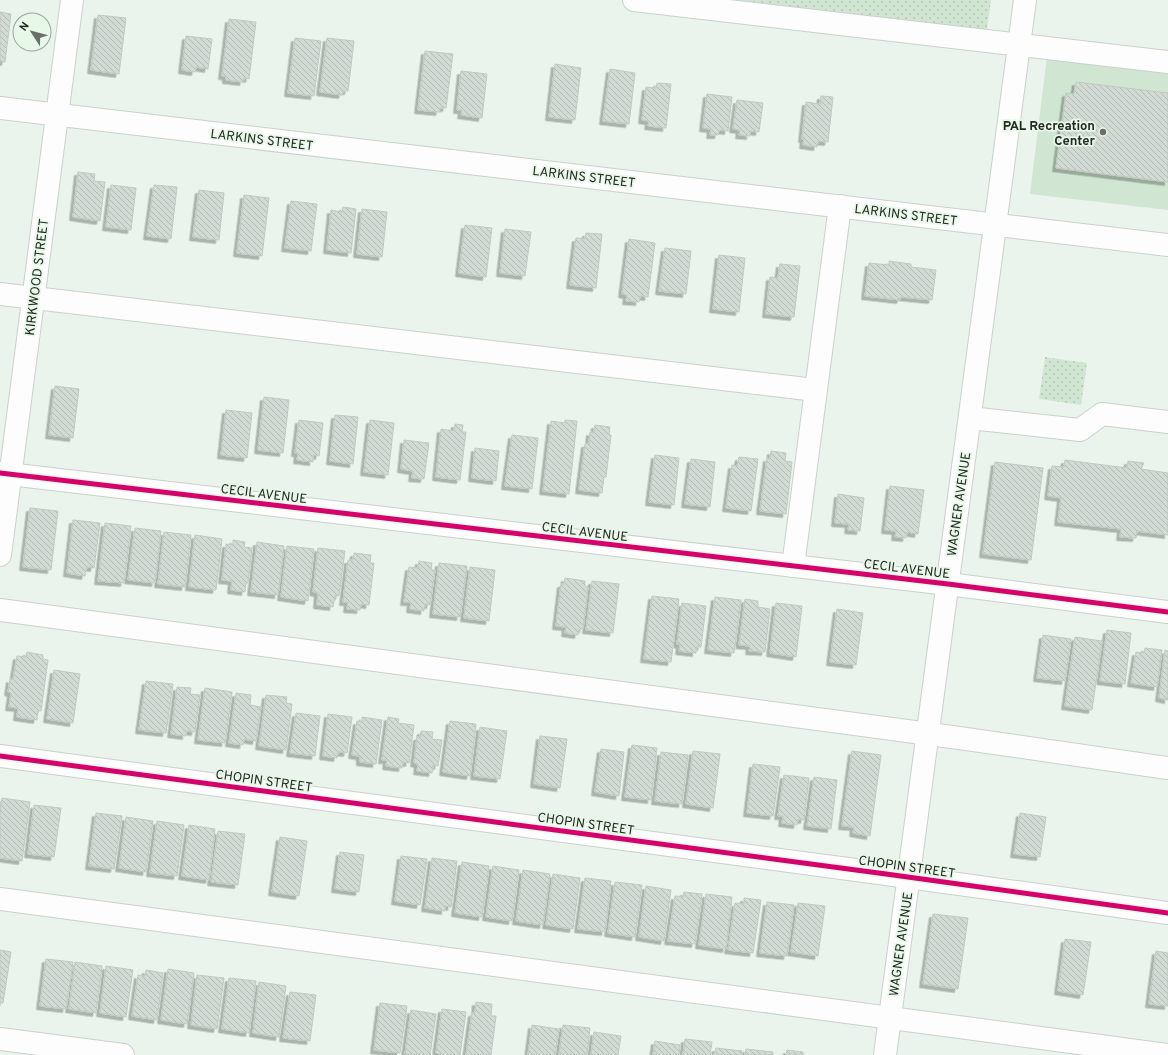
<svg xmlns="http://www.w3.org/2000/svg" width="1168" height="1055" viewBox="0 0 1168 1055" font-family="Overpass,sans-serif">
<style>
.grass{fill:url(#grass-dots)}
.pitch{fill:#d0e6d2}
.building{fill:url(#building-back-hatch);stroke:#c1c9c2;filter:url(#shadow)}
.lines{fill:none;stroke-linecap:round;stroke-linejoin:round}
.minor-casing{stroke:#cad1cb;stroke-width:24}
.minor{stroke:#fcfdfc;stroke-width:22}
.cycleway-casing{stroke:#e7f7e8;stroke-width:8}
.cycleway{stroke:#d6006c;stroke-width:5}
.poi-dot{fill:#69706a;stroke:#e7f7e8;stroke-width:1.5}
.labels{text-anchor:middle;stroke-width:3.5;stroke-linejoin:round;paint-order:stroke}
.poi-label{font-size:13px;font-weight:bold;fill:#242924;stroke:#e7f7e8;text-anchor:end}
.street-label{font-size:13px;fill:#242924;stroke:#e7f7e8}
</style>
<defs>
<pattern id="grass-dots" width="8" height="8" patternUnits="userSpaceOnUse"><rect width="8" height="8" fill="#d0e6d2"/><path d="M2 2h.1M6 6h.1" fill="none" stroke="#b2c5b4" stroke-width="1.8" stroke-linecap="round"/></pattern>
<pattern id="building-back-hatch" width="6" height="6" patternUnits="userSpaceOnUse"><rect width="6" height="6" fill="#d2dad4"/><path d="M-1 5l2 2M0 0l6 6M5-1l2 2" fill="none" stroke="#b4bbb6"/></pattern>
<filter id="shadow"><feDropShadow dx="-3.5" dy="3.5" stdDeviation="0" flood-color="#0004"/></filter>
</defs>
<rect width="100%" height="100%" fill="#eaf4ec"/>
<g class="grass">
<polygon points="691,0 991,0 986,37"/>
<polygon points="1045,357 1087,363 1081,405 1039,399"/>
</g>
<polygon class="pitch" points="1047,56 1168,71 1168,210 1030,194"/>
<g class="building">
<polygon points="0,12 11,14 5,62 0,61"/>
<polygon points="98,15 126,18 119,74 91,70"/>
<polygon points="229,19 256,22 249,79 244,78 243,82 226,80 226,76 222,76"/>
<polygon points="186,36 212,39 208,69 196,67 195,72 182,70"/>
<polygon points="295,38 321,41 314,96 288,93"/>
<polygon points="327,38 354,41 348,91 343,91 342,95 320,92"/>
<polygon points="425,51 453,54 446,108 440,108 439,112 418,110"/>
<polygon points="555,64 581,68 575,120 549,117"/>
<polygon points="610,69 635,73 629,124 603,121"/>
<polygon points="461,71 487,74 482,118 461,115 462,110 457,110"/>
<polygon points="1076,82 1168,93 1168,182 1056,168 1066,93 1074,94"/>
<polygon points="657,83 671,84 666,128 648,126 649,121 642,120 646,87 656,88"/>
<polygon points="707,94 732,97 728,131 719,130 718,135 710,135 711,129 703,128"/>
<polygon points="821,96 833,97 828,142 818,141 817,147 803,145 804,139 802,139 806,102 820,104"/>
<polygon points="737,100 763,103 759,132 750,131 750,136 739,135 740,130 733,129"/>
<polygon points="78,172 95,174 94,181 105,182 100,221 73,217"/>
<polygon points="111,185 136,188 131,230 106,227"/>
<polygon points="154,185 177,187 171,239 147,236"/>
<polygon points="199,190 224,193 219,240 193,237"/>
<polygon points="244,195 269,198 262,256 237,253"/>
<polygon points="291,201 317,204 311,251 285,248"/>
<polygon points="343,207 356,209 351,253 327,250 331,210 342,212"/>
<polygon points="362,209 387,212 382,257 357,254"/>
<polygon points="465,225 492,228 486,277 459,273"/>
<polygon points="505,229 531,232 525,276 500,273"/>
<polygon points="586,233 602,234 596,288 570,285 576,238 585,239"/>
<polygon points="629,239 655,243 648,297 640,296 639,302 626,301 627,295 622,294"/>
<polygon points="665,248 691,251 686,294 659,291"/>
<polygon points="719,255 745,258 739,312 713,309"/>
<polygon points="889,261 911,264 911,267 936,270 932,300 901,297 900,300 865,296 869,263 889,265"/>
<polygon points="780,264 800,266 794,317 766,314 770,277 778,278"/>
<polygon points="55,386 79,389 73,438 49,435"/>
<polygon points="264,397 289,400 283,453 258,450"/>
<polygon points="226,410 252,413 247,458 221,455"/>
<polygon points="335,415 358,417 353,464 330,461"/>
<polygon points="299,420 323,423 319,456 313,455 313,462 297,460 298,453 295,453"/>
<polygon points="370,420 394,423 388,475 364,472"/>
<polygon points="565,420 577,421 569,494 543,491 551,421 565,423"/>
<polygon points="455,424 463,425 462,432 466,432 460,480 436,477 441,429 454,431"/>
<polygon points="595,425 610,427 609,435 611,435 606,477 604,477 602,493 579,490 585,444 589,444 590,432 594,433"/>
<polygon points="512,435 538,438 532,489 505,486"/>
<polygon points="404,440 429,443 424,479 412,478 413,471 401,469"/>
<polygon points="475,448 499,451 496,481 472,478"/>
<polygon points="771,451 786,453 785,461 792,462 786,514 760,511 767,458 770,459"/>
<polygon points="655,455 679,458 674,505 649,502"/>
<polygon points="739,457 758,459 751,511 726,508 732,465 737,466"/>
<polygon points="691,459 715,462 710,507 685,504"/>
<polygon points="1065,460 1127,468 1128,461 1144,463 1141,469 1168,473 1168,535 1137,531 1136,538 1120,537 1121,529 1058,522 1061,498 1048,496 1052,466 1064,467"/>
<polygon points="995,462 1043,468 1031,560 983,554"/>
<polygon points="890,486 924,490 918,534 907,532 906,538 895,537 896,531 885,530"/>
<polygon points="838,494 864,498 860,531 848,530 849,524 835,523"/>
<polygon points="30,508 58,511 51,570 23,567"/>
<polygon points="73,520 100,523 94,568 87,567 85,576 67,573"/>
<polygon points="105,523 131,526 124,583 98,581"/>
<polygon points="135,528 161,531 155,583 128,580"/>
<polygon points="164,532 191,535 185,587 158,584"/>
<polygon points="195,535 222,539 216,590 189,587"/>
<polygon points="233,540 245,542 244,547 252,548 248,583 246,583 245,592 231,590 232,581 222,580 226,544 233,545"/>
<polygon points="257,542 284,546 278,595 251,592"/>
<polygon points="287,546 314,549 308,601 281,597"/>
<polygon points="318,548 345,551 339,596 335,595 333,607 317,605 318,593 313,592"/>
<polygon points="354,553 371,555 370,563 374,563 369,605 361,604 360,610 347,609 348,602 343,602 348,560 353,560"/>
<polygon points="419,561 432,563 431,570 435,570 430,605 425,604 424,611 410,609 411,602 404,602 409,567 418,568"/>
<polygon points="439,563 467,566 460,617 433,614"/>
<polygon points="470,567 495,570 489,621 464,618"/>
<polygon points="565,578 585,581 585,586 588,587 583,629 579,629 578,635 565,633 566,627 556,626 561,584 564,584"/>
<polygon points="592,581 619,584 613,633 586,630"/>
<polygon points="652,596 679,599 671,662 644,659"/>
<polygon points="715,597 741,600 734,653 708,650"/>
<polygon points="745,599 758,601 758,607 770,609 765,652 749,651 750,646 739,645"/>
<polygon points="682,603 706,606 701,647 696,647 696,653 679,651 680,645 677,644"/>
<polygon points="776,603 802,606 796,657 770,653"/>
<polygon points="837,609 863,613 856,665 830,662"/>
<polygon points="1107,630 1131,633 1125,684 1100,681"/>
<polygon points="1043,635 1071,639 1065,681 1037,678"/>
<polygon points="1075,637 1102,641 1092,710 1065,706"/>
<polygon points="1145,648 1162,650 1157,687 1131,683 1136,652 1144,653"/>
<polygon points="1165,650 1168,651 1168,700 1159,698"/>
<polygon points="27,652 43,655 43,659 48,660 41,711 38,711 37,720 17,717 18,708 9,707 11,693 8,692 10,679 13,680 17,656 26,657"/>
<polygon points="54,670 80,674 73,723 47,719"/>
<polygon points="146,681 173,684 166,733 139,730"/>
<polygon points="177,687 191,688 190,694 200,695 195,732 186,731 186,736 171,734"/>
<polygon points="205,688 232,692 225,743 198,740"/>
<polygon points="236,693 251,695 250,705 261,707 256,741 244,739 243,745 229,743"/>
<polygon points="266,695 287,697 286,703 292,704 286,750 259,746"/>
<polygon points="296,713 320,716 315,756 290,753"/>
<polygon points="328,714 352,717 347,753 338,752 337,758 323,756"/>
<polygon points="362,717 382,720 376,764 360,762 360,756 352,755 357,721 362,722"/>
<polygon points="388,717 399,719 398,723 414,725 409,763 403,762 402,768 386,766 387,760 382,760"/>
<polygon points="450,721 476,724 470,776 443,772"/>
<polygon points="480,727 507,731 500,779 474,776"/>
<polygon points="421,731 433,732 432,739 442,740 438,766 433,765 432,773 417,771 418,764 414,763 417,737 420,737"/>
<polygon points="540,736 567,739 560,788 534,784"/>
<polygon points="632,745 657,748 651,800 625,797"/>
<polygon points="601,749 624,752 619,796 595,792"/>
<polygon points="693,751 720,754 713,808 686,804"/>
<polygon points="852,751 881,755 870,836 853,833 854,827 842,826"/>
<polygon points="661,752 688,755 682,804 655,801"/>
<polygon points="753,764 780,767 773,816 747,813"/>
<polygon points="784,775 809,778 804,820 798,819 797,825 782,823 783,816 778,816"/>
<polygon points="814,777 837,780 831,829 807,826"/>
<polygon points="2,798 30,802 22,861 0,858 0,811"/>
<polygon points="34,805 61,808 54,857 28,854"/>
<polygon points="96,813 122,816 114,869 89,866"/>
<polygon points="1020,813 1046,817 1040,857 1014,854"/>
<polygon points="126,817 153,821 146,872 119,868"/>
<polygon points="157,821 184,825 177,876 150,873"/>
<polygon points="189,825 215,829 209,880 182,876"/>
<polygon points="218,831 245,834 238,885 211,882"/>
<polygon points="280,837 307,841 299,896 272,892"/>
<polygon points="340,852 364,855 359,892 335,889"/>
<polygon points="401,856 427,859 420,905 395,901"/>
<polygon points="432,858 457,861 451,907 445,906 445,911 425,908"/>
<polygon points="462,862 489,866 482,917 455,913"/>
<polygon points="493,866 519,870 512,921 486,917"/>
<polygon points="523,870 550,874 543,925 516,921"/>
<polygon points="553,874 580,878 573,929 546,925"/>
<polygon points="585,878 611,881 605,932 578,929"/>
<polygon points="615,882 642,885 635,937 608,933"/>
<polygon points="646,886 671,890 664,941 639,937"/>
<polygon points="684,892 702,894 695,944 668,941 675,896 683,897"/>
<polygon points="706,894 732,897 726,949 699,945"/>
<polygon points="744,898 761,900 753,953 728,950 735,903 744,904"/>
<polygon points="767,902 794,905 787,956 760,953"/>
<polygon points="798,903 825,906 818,956 791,952"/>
<polygon points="933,914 968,918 958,989 923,984"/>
<polygon points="1065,939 1091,942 1083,995 1058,991"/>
<polygon points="0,950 11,952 3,1003 0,1003"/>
<polygon points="1156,951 1168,953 1168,1006 1149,1004"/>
<polygon points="46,959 73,962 66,1009 40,1006"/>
<polygon points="75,962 102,966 96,1013 69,1009"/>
<polygon points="106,966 133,970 126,1017 100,1013"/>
<polygon points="168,969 194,973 187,1024 161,1020"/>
<polygon points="146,970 163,973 157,1020 132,1016 138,975 145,976"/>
<polygon points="197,975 224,978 217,1029 191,1025"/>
<polygon points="229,978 256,981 249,1033 222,1029"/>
<polygon points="259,982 286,986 279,1037 253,1033"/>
<polygon points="290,992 316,995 310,1041 283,1038"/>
<polygon points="476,1002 492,1004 491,1016 496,1016 491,1055 466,1055 472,1013 475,1013"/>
<polygon points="380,1003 407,1006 400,1053 374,1050"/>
<polygon points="442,1009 466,1012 460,1055 442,1055 436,1053"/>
<polygon points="411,1010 436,1014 430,1055 405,1054"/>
<polygon points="532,1025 559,1029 555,1055 528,1055"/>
<polygon points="563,1025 590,1028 587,1055 559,1055"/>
<polygon points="594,1032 621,1036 618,1055 591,1055"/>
<polygon points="685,1039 712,1042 710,1055 683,1055"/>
<polygon points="655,1041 680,1045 679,1055 653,1055"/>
<polygon points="716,1048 742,1051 742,1055 714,1055"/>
<polygon points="746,1049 773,1052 773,1055 745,1055"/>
<polygon points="787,1050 803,1052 803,1055 786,1055"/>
</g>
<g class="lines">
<defs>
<g id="minor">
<polyline points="634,0 1168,62"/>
<polyline points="0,108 1168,245"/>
<polyline points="0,294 815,390"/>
<polyline points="970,418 1080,430 1102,414 1168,422"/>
<polyline points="0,473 948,584 1168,612"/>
<polyline points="0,555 72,0"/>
<polyline points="793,566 840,206"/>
<polyline points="0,610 952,737 1168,768"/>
<polyline points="0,756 886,874 1168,913"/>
<polyline points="0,899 1168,1055"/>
<polyline points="0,1039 123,1055"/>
<polyline points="885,1055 1025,0"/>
</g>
</defs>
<use href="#minor" class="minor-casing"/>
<use href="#minor" class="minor"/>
<defs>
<g id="cycleway">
<polyline points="0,473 948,584 1168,612"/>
<polyline points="0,756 886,874 1168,913"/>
</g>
</defs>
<use href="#cycleway" class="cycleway-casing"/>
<use href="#cycleway" class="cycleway"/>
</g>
<circle class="poi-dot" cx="1103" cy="132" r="4"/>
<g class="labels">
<g class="poi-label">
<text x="1095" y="130">PAL Recreation<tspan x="1095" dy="15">Center</tspan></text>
</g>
<g class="street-label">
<text transform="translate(262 139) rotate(7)" y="5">LARKINS STREET</text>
<text transform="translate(584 176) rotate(7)" y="5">LARKINS STREET</text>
<text transform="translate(906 214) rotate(7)" y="5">LARKINS STREET</text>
<text transform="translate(36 277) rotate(-83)" y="5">KIRKWOOD STREET</text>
<text transform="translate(264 493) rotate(7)" y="5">CECIL AVENUE</text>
<text transform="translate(958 504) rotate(-82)" y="5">WAGNER AVENUE</text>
<text transform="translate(585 531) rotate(7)" y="5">CECIL AVENUE</text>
<text transform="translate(907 568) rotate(7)" y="5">CECIL AVENUE</text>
<text transform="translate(264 780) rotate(8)" y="5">CHOPIN STREET</text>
<text transform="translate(586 823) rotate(8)" y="5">CHOPIN STREET</text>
<text transform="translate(907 866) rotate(8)" y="5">CHOPIN STREET</text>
<text transform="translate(900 944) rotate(-82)" y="5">WAGNER AVENUE</text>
</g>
</g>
<g transform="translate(32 32) rotate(306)"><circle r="19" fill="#e7f7e8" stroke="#99a59a"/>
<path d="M0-3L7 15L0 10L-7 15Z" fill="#69706a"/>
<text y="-6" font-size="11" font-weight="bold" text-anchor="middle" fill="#242924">N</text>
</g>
</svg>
